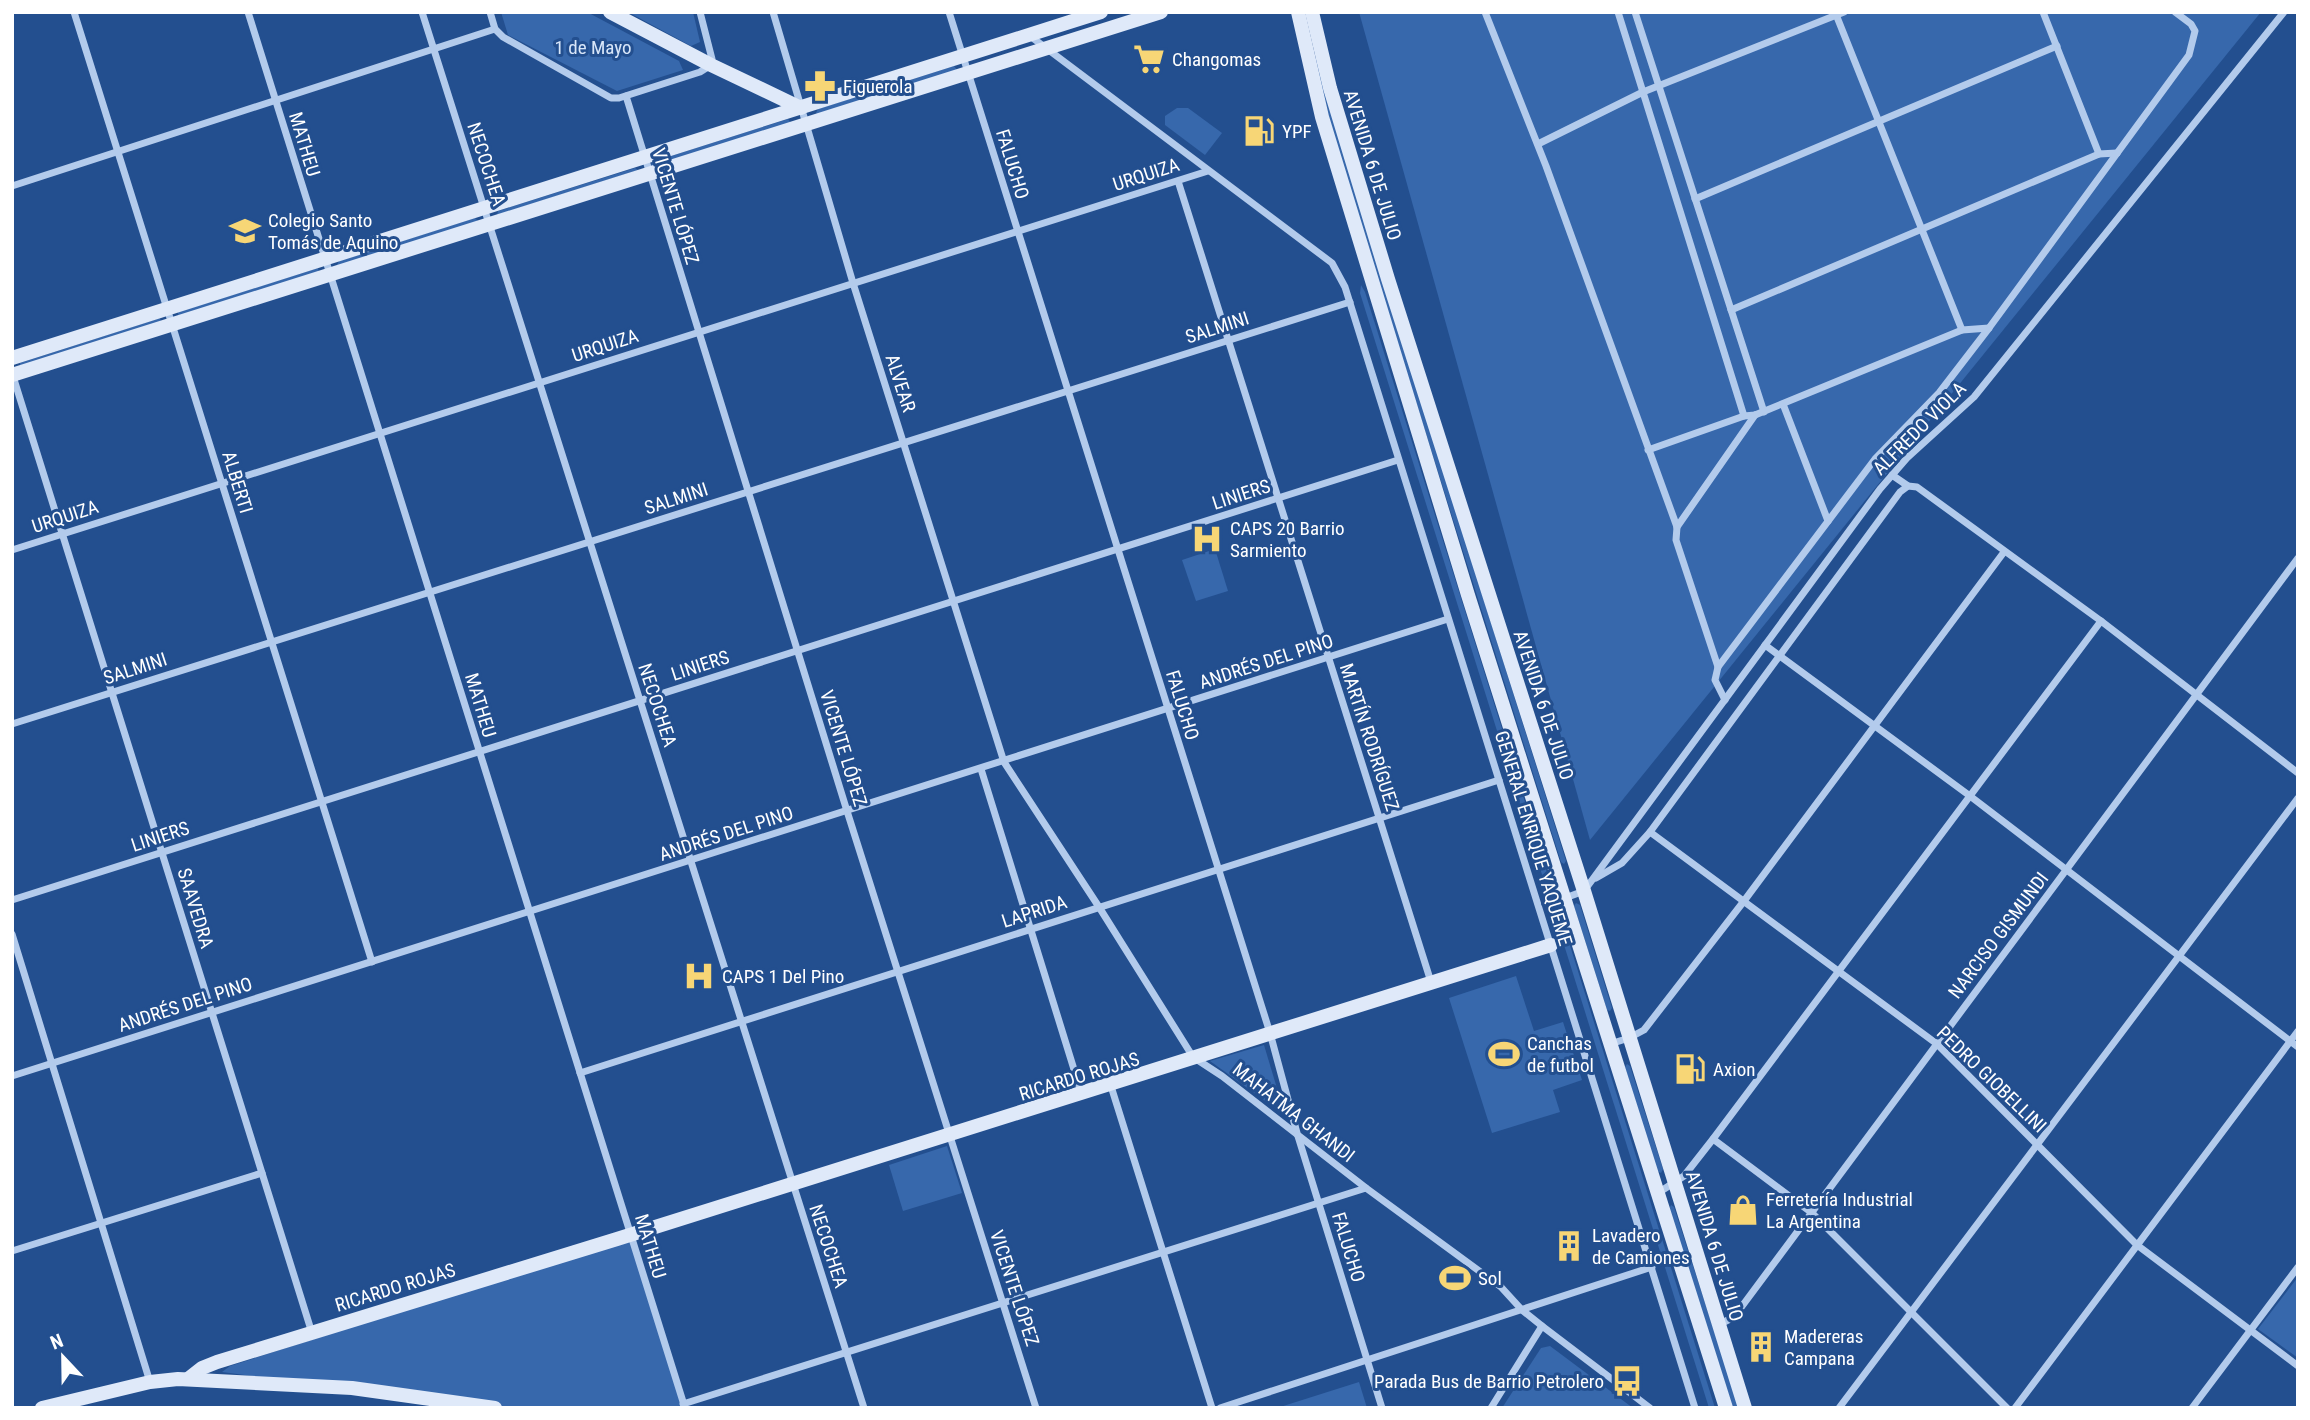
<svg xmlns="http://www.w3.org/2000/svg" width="2310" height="1420" viewBox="0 0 2310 1420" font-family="'Roboto Condensed',sans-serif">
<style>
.green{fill:#3768ac}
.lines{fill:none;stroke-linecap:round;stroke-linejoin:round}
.street{stroke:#b3cbec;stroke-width:7}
.secondary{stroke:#dfe9f9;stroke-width:14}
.labels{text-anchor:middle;stroke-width:6;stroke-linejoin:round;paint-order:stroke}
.park-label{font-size:19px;fill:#d8e6f9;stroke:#234f8f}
.poi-label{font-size:19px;fill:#fff;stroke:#234f8f;text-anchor:start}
.street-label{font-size:19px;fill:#fff;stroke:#234f8f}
</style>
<rect width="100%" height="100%" fill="#234f8f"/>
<g class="green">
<polygon points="501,12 587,12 679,61 683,70 617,91 508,35"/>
<polygon points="628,12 693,12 700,42 691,46"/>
<polygon points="1359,12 2261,12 1590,840"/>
<polygon points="1316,58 1374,251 1566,861 1564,864 1561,862 1369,253 1312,60"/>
<polygon points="954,66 957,70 817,114 816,113 818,109"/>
<polygon points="1177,108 1188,108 1222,133 1205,155 1165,125 1165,116"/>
<polygon points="788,119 791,123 651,167 652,162"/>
<polygon points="635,168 638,170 497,215 498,211"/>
<polygon points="475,218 479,222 339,266 337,265 339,261"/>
<polygon points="318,268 319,272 179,316 178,314 178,312"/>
<polygon points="1361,285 1365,292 1715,1408 1709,1408 1360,293"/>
<polygon points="160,318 161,322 21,366 20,365 20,363"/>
<polygon points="1215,549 1228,591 1196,601 1182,560"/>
<polygon points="1576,903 1580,905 1612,1008 1610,1011 1607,1010 1574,906"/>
<polygon points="1516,976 1534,1031 1563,1022 1582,1080 1553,1090 1560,1112 1492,1133 1449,998"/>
<polygon points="1264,1045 1285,1115 1210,1061"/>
<polygon points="1627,1064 1630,1066 1663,1169 1661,1173 1657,1171 1625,1067"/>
<polygon points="947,1146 962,1193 903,1211 889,1165"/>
<polygon points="1671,1205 1674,1207 1739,1408 1733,1408 1669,1209"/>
<polygon points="631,1238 685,1408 495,1408 222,1372 230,1366"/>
<polygon points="2298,1277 2298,1358 2258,1329"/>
<polygon points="1550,1346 1633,1408 1502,1408 1541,1348"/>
<polygon points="1359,1382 1367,1408 1277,1408"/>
</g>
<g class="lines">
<g class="street">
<polyline points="74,12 372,962"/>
<polyline points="248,12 685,1408"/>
<polyline points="422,12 864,1408"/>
<polyline points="490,12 495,29 503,37 611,98 619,98 700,72 711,65 712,59 700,12"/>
<polyline points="773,12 853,283 1004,762 1099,907 1193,1057 1222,1076 1366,1188 1501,1287 1522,1310 1542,1326 1650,1408"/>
<polyline points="949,12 1270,1033 1297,1133 1382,1408"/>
<polyline points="1485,12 1546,166 1677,527 1676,540 1718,667 1715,680 1725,700"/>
<polyline points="1618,12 1744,416"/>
<polyline points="1635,12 1764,412"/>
<polyline points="1835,12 1962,330"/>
<polyline points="2043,12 2099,154"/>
<polyline points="1030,36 1332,263 1345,287 1695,1408"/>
<polyline points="626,96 847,811 1036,1408"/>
<polyline points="1538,144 1643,92 1844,12"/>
<polyline points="1178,181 1431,982"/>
<polyline points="12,186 495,29"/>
<polyline points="1695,199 2057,46"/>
<polyline points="1731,310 2099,154 2117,153"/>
<polyline points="12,373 312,1333"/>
<polyline points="1783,404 1828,521"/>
<polyline points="1648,450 1744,416 1755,415 1962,330 1989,328"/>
<polyline points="1892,475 1908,486 1917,487 2101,621 2298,773"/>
<polyline points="1677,527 1755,415"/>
<polyline points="12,550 1208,171"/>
<polyline points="1765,645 1970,796 2298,1047"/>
<polyline points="1718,667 1875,459 1939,393 1989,328 2189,55 2195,31 2191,24 2175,12"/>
<polyline points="12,724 1350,302"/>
<polyline points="981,769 1081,1092"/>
<polyline points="1650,832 1937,1044 2137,1245 2298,1366"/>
<polyline points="1596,878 1622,863 1650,832 1900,492 1908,486"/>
<polyline points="1565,898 1584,891 1880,489 1907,458 1974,397 2284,12"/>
<polyline points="12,900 1398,460"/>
<polyline points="12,934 150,1382"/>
<polyline points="1610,1044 1629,1038 1644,1030 1744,901 2004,552"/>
<polyline points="580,1073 1499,780"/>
<polyline points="12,1076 1448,619"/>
<polyline points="1110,1083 1212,1408"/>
<polyline points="1713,1139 1812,1213 2007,1408"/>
<polyline points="1658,1193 1684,1176 1713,1139 2101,621"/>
<polyline points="12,1251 262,1173"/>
<polyline points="1720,1324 1734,1317 2298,558"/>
<polyline points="683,1404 1366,1188"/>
<polyline points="1220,1408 1652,1267"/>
<polyline points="1491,1408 1542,1326"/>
<polyline points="1839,1408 2298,798"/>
<polyline points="2015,1408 2298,1031"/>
<polyline points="2192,1408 2298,1267"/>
</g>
<g class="secondary">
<polyline points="610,12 711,65 801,108"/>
<polyline points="1298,12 1322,117 1468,595 1726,1408"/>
<polyline points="1312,12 1330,88 1388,279 1584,891 1745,1408"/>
<polyline points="12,358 1101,12"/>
<polyline points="12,375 1161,12"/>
<polyline points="188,1379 202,1368 217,1362 617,1239 1551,945"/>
<polyline points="42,1408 150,1382 178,1379 352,1388 495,1408"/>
</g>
</g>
<defs>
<symbol id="supermarket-bare" viewBox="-9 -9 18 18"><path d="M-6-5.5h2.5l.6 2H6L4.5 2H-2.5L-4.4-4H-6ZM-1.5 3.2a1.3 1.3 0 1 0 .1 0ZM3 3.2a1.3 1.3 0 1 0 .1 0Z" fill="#f7d676" stroke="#234f8f" stroke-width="2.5" paint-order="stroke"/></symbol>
<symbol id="pharmacy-bare" viewBox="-9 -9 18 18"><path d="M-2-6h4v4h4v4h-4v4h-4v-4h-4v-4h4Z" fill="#f7d676" stroke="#234f8f" stroke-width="2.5" paint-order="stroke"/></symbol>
<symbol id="fuel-bare" viewBox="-9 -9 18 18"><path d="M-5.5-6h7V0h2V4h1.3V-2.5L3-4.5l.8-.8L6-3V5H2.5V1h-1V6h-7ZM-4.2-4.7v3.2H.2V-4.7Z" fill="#f7d676" stroke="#234f8f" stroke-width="2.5" paint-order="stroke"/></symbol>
<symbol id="school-bare" viewBox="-9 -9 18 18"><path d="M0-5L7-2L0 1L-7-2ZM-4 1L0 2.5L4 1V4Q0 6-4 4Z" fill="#f7d676" stroke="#234f8f" stroke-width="2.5" paint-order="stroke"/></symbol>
<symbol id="hospital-bare" viewBox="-9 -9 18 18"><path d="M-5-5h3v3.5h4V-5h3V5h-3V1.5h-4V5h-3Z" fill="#f7d676" stroke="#234f8f" stroke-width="2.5" paint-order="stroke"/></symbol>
<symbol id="stadium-bare" viewBox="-9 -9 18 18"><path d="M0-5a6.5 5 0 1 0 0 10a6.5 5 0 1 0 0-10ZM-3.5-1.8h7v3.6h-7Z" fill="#f7d676" stroke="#234f8f" stroke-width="2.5" paint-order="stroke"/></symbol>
<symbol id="shop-bare" viewBox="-9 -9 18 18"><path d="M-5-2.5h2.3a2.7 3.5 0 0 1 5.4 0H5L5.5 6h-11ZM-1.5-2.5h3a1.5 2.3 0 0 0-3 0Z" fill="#f7d676" stroke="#234f8f" stroke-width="2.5" paint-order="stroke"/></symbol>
<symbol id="building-bare" viewBox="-9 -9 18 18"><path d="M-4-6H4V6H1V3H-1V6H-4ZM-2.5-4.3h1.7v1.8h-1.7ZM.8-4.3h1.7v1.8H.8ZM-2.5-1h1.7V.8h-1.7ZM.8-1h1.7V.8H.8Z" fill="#f7d676" stroke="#234f8f" stroke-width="2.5" paint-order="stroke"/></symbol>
<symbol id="bus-bare" viewBox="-9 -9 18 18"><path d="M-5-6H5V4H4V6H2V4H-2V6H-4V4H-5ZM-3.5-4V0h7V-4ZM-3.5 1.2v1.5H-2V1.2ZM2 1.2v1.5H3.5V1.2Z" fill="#f7d676" stroke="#234f8f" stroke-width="2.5" paint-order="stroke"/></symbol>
</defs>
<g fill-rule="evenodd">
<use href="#supermarket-bare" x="1127" y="37" width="44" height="44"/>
<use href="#pharmacy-bare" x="798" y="64" width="44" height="44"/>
<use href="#fuel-bare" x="1237" y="109" width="44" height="44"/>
<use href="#school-bare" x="223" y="209" width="44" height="44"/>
<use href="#hospital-bare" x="1185" y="517" width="44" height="44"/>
<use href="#hospital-bare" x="677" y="954" width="44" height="44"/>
<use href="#stadium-bare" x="1482" y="1032" width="44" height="44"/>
<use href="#fuel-bare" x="1668" y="1047" width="44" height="44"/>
<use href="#shop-bare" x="1721" y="1188" width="44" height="44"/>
<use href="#building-bare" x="1547" y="1224" width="44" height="44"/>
<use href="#stadium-bare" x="1433" y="1256" width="44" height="44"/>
<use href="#building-bare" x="1739" y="1325" width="44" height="44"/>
<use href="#bus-bare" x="1605" y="1359" width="44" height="44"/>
</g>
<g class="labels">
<g class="park-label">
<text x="593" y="54">1 de Mayo</text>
</g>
<g class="poi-label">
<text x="1172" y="66">Changomas</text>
<text x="843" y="93">Figuerola</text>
<text x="1282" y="138">YPF</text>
<text x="268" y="227">Colegio Santo<tspan x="268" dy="22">Tomás de Aquino</tspan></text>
<text x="1230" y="535">CAPS 20 Barrio<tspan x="1230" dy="22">Sarmiento</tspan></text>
<text x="722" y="983">CAPS 1 Del Pino</text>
<text x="1527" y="1050">Canchas<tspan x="1527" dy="22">de futbol</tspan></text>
<text x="1713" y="1076">Axion</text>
<text x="1766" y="1206">Ferretería Industrial<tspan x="1766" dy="22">La Argentina</tspan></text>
<text x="1592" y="1242">Lavadero<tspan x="1592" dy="22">de Camiones</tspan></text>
<text x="1478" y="1285">Sol</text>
<text x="1784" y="1343">Madereras<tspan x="1784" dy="22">Campana</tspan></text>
<text x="1604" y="1388" text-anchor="end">Parada Bus de Barrio Petrolero</text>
</g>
<g class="street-label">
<text transform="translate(305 144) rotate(73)" y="7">MATHEU</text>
<text transform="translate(487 164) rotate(72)" y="7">NECOCHEA</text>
<text transform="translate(1013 164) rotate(73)" y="7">FALUCHO</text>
<text transform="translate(1373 165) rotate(73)" y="7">AVENIDA 6 DE JULIO</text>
<text transform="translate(1146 174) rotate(-18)" y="7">URQUIZA</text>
<text transform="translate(676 206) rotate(73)" y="7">VICENTE LÓPEZ</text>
<text transform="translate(1217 327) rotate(-18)" y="7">SALMINI</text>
<text transform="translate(605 345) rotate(-18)" y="7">URQUIZA</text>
<text transform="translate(901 383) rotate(72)" y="7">ALVEAR</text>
<text transform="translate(1919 428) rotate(-45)" y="7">ALFREDO VIOLA</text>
<text transform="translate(238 482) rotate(73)" y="7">ALBERTI</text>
<text transform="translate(1241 494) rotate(-18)" y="7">LINIERS</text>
<text transform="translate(676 498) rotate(-18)" y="7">SALMINI</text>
<text transform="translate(65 516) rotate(-18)" y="7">URQUIZA</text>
<text transform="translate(1266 661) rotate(-18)" y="7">ANDRÉS DEL PINO</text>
<text transform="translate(700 665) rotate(-18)" y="7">LINIERS</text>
<text transform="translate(135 668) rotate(-18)" y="7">SALMINI</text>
<text transform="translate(481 705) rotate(73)" y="7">MATHEU</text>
<text transform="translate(658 705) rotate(72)" y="7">NECOCHEA</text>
<text transform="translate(1183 705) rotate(73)" y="7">FALUCHO</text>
<text transform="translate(1544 705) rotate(72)" y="7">AVENIDA 6 DE JULIO</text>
<text transform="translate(1370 737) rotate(72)" y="7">MARTÍN RODRÍGUEZ</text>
<text transform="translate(844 748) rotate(73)" y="7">VICENTE LÓPEZ</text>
<text transform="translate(726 833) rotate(-18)" y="7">ANDRÉS DEL PINO</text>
<text transform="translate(160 836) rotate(-18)" y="7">LINIERS</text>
<text transform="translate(1534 838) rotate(73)" y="7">GENERAL ENRIQUE YAQUEME</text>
<text transform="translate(196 908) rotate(73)" y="7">SAAVEDRA</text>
<text transform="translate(1034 911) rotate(-18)" y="7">LAPRIDA</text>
<text transform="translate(1998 935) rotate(-53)" y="7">NARCISO GISMUNDI</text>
<text transform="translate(185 1004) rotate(-18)" y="7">ANDRÉS DEL PINO</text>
<text transform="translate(1079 1076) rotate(-17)" y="7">RICARDO ROJAS</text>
<text transform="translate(1992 1079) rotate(44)" y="7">PEDRO GIOBELLINI</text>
<text transform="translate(1294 1112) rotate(38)" y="7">MAHATMA GHANDI</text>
<text transform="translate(651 1246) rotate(73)" y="7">MATHEU</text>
<text transform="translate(829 1246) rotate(72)" y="7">NECOCHEA</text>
<text transform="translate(1715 1246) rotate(73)" y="7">AVENIDA 6 DE JULIO</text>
<text transform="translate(1349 1247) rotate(73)" y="7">FALUCHO</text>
<text transform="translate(395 1287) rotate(-17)" y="7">RICARDO ROJAS</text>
<text transform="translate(1015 1288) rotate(72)" y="7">VICENTE LÓPEZ</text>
</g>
</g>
<rect width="2310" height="1420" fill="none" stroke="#ffffff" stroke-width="28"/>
<g transform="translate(63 1357) rotate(338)" stroke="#234f8f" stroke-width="5" paint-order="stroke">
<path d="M0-5L12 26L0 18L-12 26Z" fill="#ffffff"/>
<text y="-10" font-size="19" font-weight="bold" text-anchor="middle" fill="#ffffff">N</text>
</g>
</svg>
